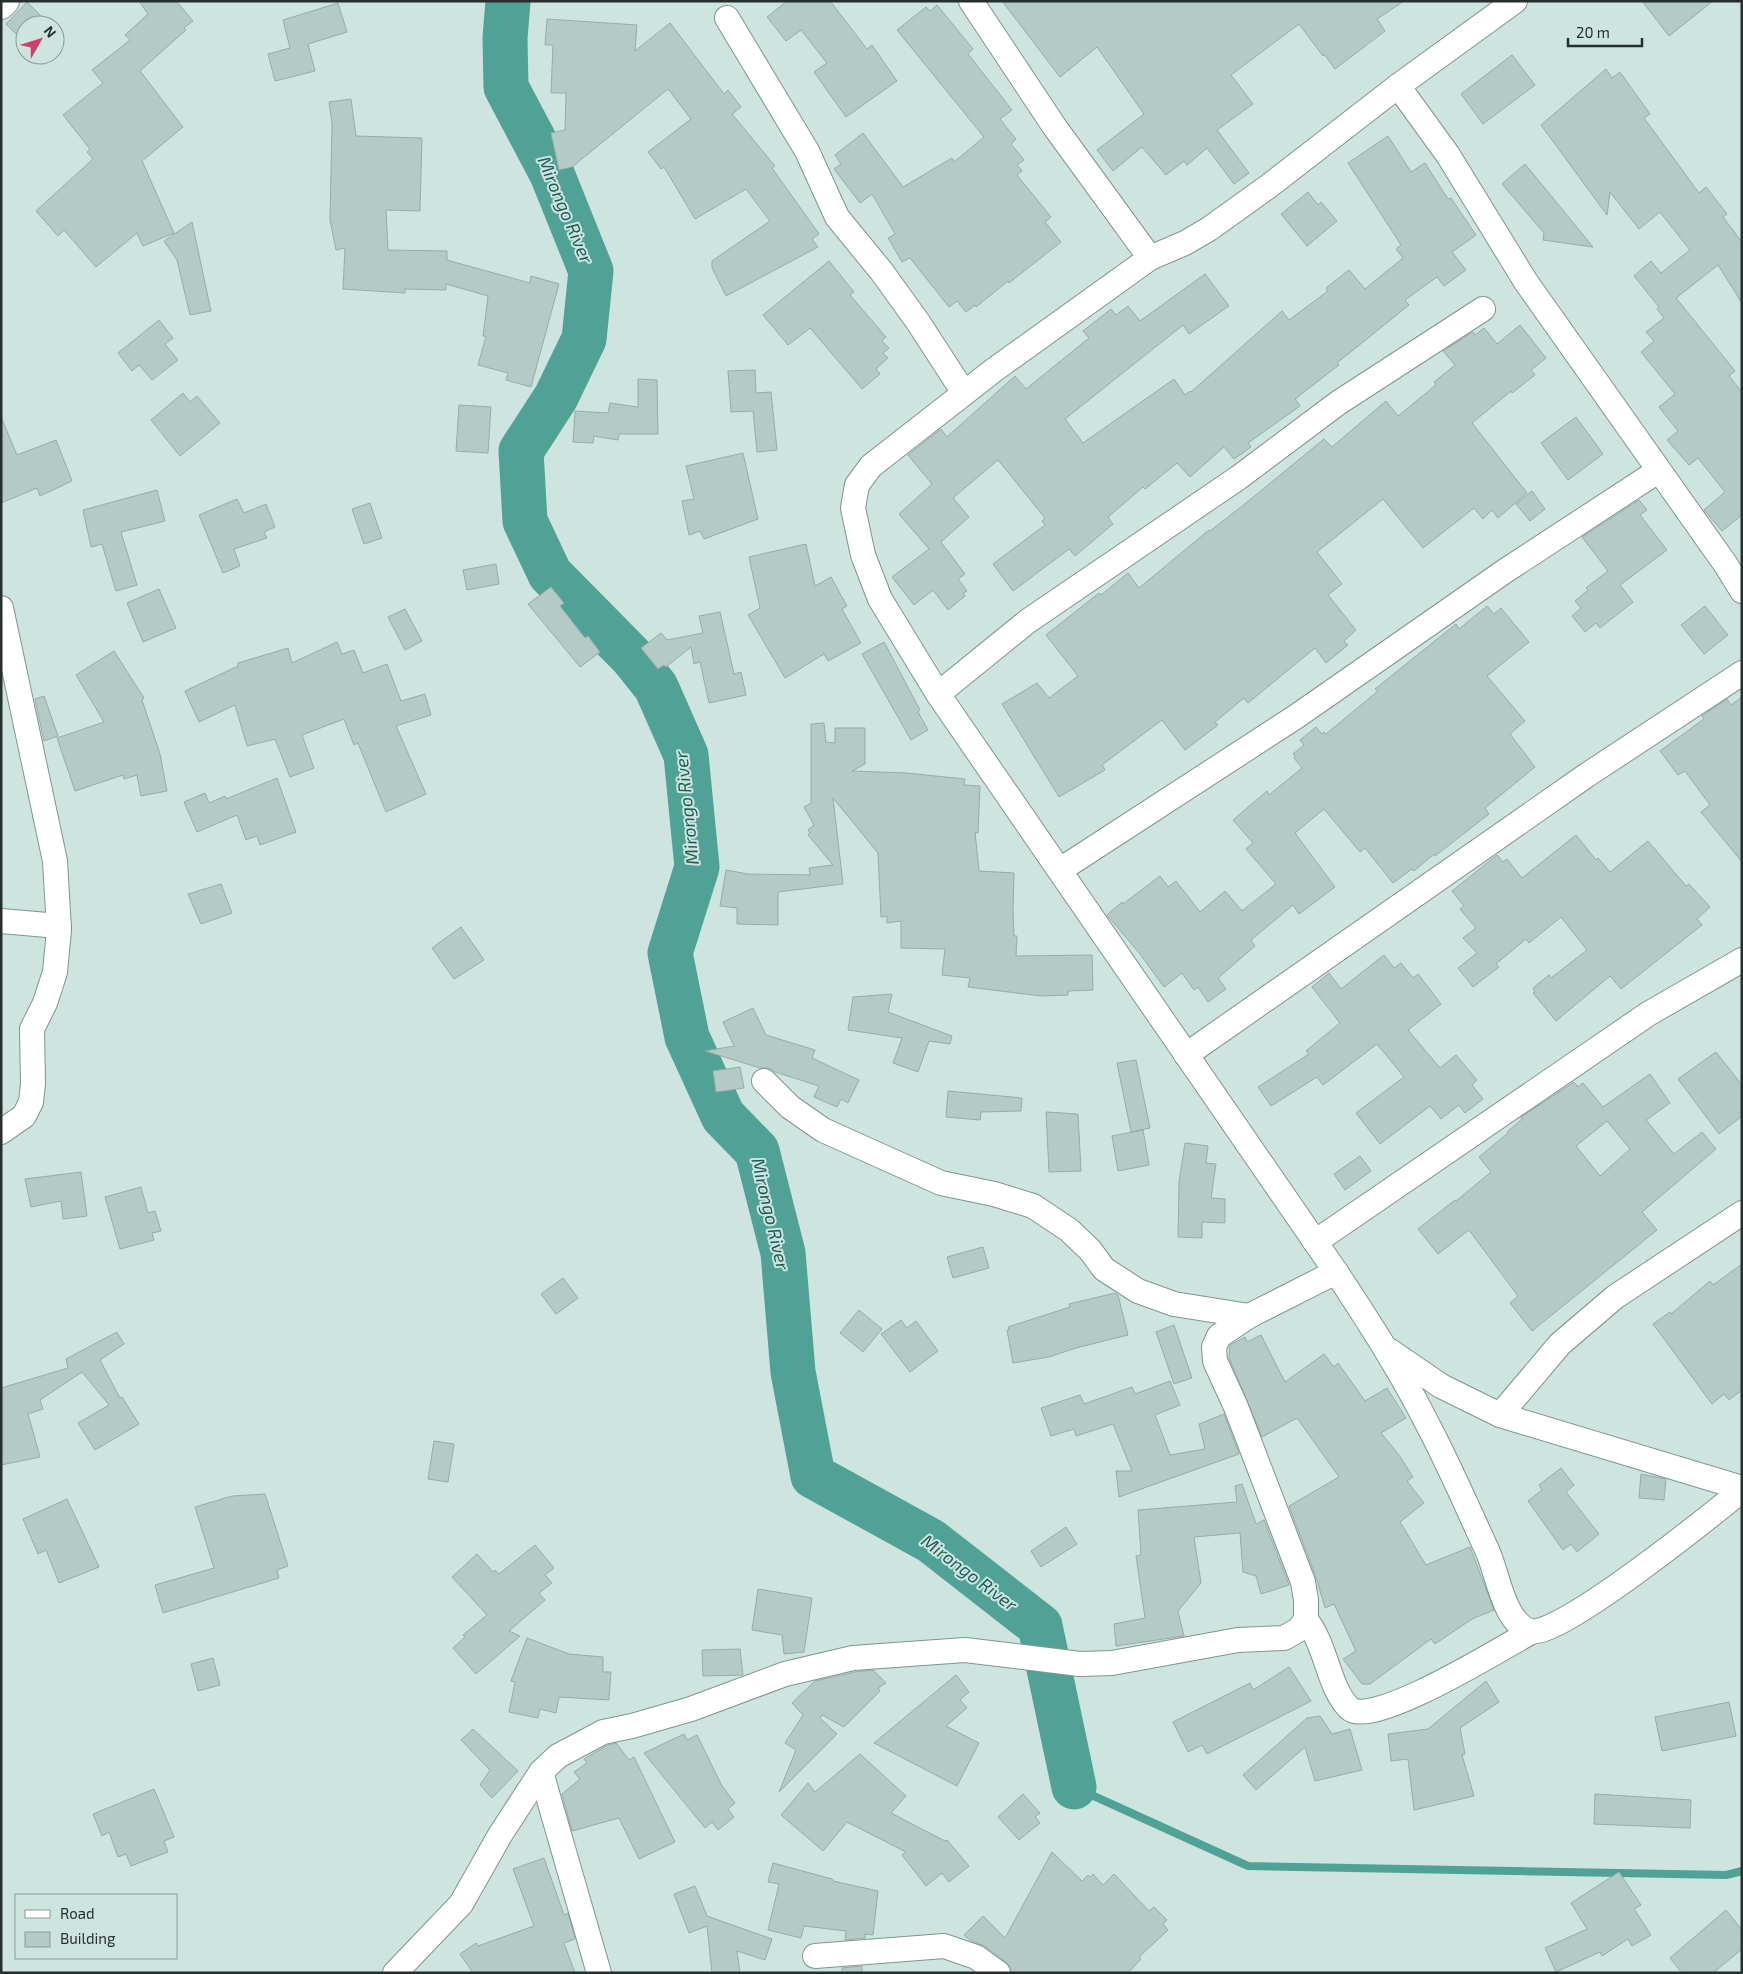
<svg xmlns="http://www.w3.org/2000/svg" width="1743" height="1974" viewBox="0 0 1743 1974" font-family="'Exo 2',sans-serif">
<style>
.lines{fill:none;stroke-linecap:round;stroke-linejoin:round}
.stream{stroke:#51a296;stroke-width:8}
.river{stroke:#51a296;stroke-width:45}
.building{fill:#b4cac6;stroke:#97aca8;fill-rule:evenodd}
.minor-casing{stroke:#809591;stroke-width:26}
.tertiary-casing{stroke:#809591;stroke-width:30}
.minor{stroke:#fff;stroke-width:24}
.tertiary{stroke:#fff;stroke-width:28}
.labels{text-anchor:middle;stroke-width:4;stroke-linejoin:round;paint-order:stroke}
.water-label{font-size:18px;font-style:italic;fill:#1a5d54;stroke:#cde4df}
</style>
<rect width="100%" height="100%" fill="#cde4df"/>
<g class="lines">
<polyline class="stream" points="1074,1787 1248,1866 1726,1875 1742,1871"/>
<polyline class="river" points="508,1 505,38 506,87 552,174 591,271 584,339 556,397 521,451 525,521 550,574 632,657 656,687 686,755 697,867 670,953 687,1037 723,1116 757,1151 783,1253 793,1372 813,1476 931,1541 1040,1626 1074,1787"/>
</g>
<g class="building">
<polygon points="139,1 176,1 193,21 184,28 186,30 140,71 183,127 142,161 174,233 143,246 137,233 96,267 64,230 58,236 36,211 93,159 87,152 90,149 63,115 103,83 92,70 130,40 125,35 148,14"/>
<polygon points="787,1 830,1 867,49 872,45 897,81 846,117 814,72 827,63 801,30 786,41 767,17"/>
<polygon points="1002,1 1404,1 1377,19 1385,31 1335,69 1324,54 1323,56 1299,24 1231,75 1253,104 1217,130 1249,173 1234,184 1207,148 1187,165 1184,161 1166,175 1142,147 1113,171 1097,150 1144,114 1097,47 1060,77"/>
<polygon points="1642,1 1713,1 1669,36"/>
<polygon points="27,2 43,18 35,25 25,25 25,35 21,39 6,24"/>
<polygon points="338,3 347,32 308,44 315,71 275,81 268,54 290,48 283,20"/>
<polygon points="937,5 973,49 968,54 1012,110 1000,119 1016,139 1011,144 1024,160 1017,165 1022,171 1017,175 1051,217 1045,222 1061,242 1009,283 1008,281 976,307 975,305 966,312 957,301 949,307 910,258 902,262 888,238 895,234 872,194 860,203 834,169 841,164 835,155 863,133 903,187 952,158 954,162 984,137 897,30 926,7 930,11"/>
<polygon points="547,19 637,25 635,51 670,23 724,94 728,90 741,107 732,114 775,166 772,168 819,234 812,239 818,247 726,296 712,268 712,261 770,221 746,189 695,219 664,167 661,169 648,152 691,119 668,89 572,167 559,170 551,133 565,130 566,93 551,93 553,45 545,45"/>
<polygon points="1512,55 1535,85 1483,124 1461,94"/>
<polygon points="1606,69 1612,78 1620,72 1650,114 1644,118 1699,193 1706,187 1727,214 1723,217 1742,242 1742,303 1718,265 1676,298 1735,371 1729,376 1742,392 1742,515 1722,531 1704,510 1725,492 1698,458 1689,465 1667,440 1678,431 1659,407 1675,394 1641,352 1654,341 1646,332 1664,318 1657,309 1659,307 1634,276 1651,261 1661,273 1690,250 1660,212 1639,229 1610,192 1607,215 1541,125"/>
<polygon points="351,99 356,136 422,138 420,211 386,210 388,250 447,251 447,260 530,283 531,276 559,284 531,387 506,380 508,373 478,365 486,336 483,336 488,296 446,284 446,290 405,289 405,293 343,289 345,248 336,250 330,220 332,124 329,102"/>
<polygon points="1388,136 1411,172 1425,163 1448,199 1451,198 1476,235 1452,252 1466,270 1444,286 1437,277 1405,300 1409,305 1337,363 1339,365 1295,399 1300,406 1248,443 1251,447 1234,459 1224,447 1190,477 1177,463 1145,489 1143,487 1108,517 1113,524 1075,556 1069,549 1013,591 993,564 1045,525 1042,521 1045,518 998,460 953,498 969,517 941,542 965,574 958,579 967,591 963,593 965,596 948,610 933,590 914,605 892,577 929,549 899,514 932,484 908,455 941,429 947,437 1015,376 1026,389 1089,338 1083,331 1111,309 1116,315 1128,306 1140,321 1205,274 1229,306 1189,334 1183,325 1065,419 1083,443 1174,379 1185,395 1190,391 1191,392 1282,311 1289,320 1328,291 1326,288 1349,270 1365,289 1403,258 1396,249 1401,245 1348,163"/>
<polygon points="1525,164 1593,247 1543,240 1544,233 1502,184"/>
<polygon points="1308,192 1318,205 1321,202 1337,221 1307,246 1281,214"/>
<polygon points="192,222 211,311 190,315 177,260 164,241"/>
<polygon points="829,261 854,292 850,295 886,337 882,341 889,348 883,353 888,358 876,369 880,374 862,389 810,328 788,345 763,315"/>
<polygon points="159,320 173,338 165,344 178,360 152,380 139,365 132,371 118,353"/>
<polygon points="1520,325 1546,358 1531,370 1535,375 1512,393 1511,391 1472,423 1527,493 1498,518 1492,510 1483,519 1474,508 1423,548 1383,499 1317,552 1342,584 1328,595 1356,630 1344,641 1348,645 1326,663 1315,648 1248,703 1244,698 1215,722 1218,725 1185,750 1162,720 1102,765 1105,770 1059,797 1002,704 1037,683 1049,698 1078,676 1046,635 1099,593 1101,595 1128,573 1139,588 1209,530 1210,531 1246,503 1324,439 1332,447 1386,401 1398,416 1436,385 1434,382 1455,365 1443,351 1473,332 1475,335 1484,328 1497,344"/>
<polygon points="755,370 756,393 771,392 777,450 757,452 753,411 731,412 728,371"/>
<polygon points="638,379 657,380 658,434 619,434 618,440 594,436 593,443 573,442 575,411 608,413 610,403 638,407"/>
<polygon points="183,393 190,402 197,396 220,423 180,456 151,420"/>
<polygon points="459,405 491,407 488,453 456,451"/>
<polygon points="1,417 17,455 56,440 72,481 40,496 37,488 1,503"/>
<polygon points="1576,417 1603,454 1568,480 1541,443"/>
<polygon points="743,453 758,519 704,539 700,531 689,535 682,501 694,499 686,466"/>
<polygon points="157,490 165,521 121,532 137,585 116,591 102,544 91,547 83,510"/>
<polygon points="1532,491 1545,509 1530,521 1516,504"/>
<polygon points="237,499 244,513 266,504 275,527 264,532 267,538 234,549 240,566 223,573 199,515"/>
<polygon points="1639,500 1647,510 1640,515 1667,550 1620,585 1633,602 1600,628 1596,623 1585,632 1572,616 1581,608 1575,601 1588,590 1586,588 1608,571 1582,537"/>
<polygon points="370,503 382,538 364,544 352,509"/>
<polygon points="806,544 815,586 831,577 847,606 842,609 861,643 828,661 824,654 785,678 748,615 760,608 749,557"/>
<polygon points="496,564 499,584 467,590 463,570"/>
<polygon points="551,587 564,603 560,606 585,638 588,636 600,652 580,667 528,604"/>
<polygon points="159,589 176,628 143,642 127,603"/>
<polygon points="1487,606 1494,614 1501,608 1529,642 1487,676 1525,721 1510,734 1535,767 1485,808 1489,814 1435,856 1434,854 1414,871 1412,869 1393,883 1365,848 1360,852 1324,809 1295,833 1335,887 1299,914 1293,905 1251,940 1255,946 1218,978 1226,989 1208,1002 1198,987 1194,990 1182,973 1164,987 1140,954 1107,915 1122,902 1123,904 1160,876 1168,887 1176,881 1200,912 1225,891 1242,911 1276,884 1246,849 1253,843 1233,820 1267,791 1269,795 1302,768 1294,758 1295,756 1293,754 1304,745 1300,740 1316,727 1322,734 1324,732 1326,734 1378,691 1375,689 1456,624 1459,629"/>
<polygon points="1705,606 1728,635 1704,654 1681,625"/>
<polygon points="405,609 422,641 405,650 388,617"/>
<polygon points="720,612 734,674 741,672 746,695 709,703 700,662 694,664 691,647 666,667 664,665 658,669 641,648 661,633 667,640 703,633 699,616"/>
<polygon points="337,642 342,654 354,650 363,673 387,664 401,701 425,694 431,715 396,726 426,794 386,812 358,743 354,745 344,719 302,735 314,768 290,777 275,739 247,746 235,705 199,722 185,691 238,666 238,663 288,648 292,663"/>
<polygon points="884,642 920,710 918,712 928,730 911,740 862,654"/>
<polygon points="114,651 144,698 142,700 160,754 167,791 141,796 137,775 124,779 123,775 75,791 57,738 104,722 76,675"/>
<polygon points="44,696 58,736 44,741 35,699"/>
<polygon points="1742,697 1742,862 1701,812 1710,805 1685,771 1678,775 1660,751 1704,719 1702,716 1727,699 1731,705"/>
<polygon points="824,723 826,742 835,743 835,728 865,728 865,764 852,771 906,773 965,779 964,785 980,786 978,833 975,832 979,871 1014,873 1013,911 1014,936 1017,936 1016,956 1092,955 1093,990 1068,991 1068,995 1041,996 968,987 970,978 942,975 945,949 901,948 901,921 887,923 887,916 881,917 878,853 833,798 843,884 778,892 778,925 737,924 737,908 720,906 726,870 748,874 810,875 809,868 833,865 808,835 810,833 808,830 814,825 804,807 811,803 811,724"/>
<polygon points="277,778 296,832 260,845 257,836 246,840 237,815 197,832 184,802 205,793 209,803 225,796 226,799"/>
<polygon points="1576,835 1596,860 1598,858 1610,872 1648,841 1686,886 1689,884 1710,907 1697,919 1702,925 1621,989 1610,976 1556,1021 1533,993 1535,992 1533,988 1549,975 1551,978 1587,950 1561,917 1529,943 1526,939 1496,964 1499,967 1473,987 1458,968 1477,953 1463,938 1476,928 1460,909 1464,906 1452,891 1497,855 1503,862 1507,859 1522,878"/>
<polygon points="221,884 232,913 201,924 188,894"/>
<polygon points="461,927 484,960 454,979 432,948"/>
<polygon points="1384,955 1394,968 1401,963 1413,978 1418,974 1441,1004 1408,1030 1440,1068 1456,1055 1477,1080 1472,1085 1483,1099 1465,1113 1459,1105 1441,1119 1430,1106 1380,1144 1356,1113 1404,1077 1377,1044 1323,1085 1317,1077 1271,1106 1258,1087 1309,1054 1306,1051 1340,1023 1312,987 1329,973 1341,989"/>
<polygon points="892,994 888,1012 952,1036 950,1044 929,1041 918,1072 893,1063 902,1038 848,1030 853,997"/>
<polygon points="753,1008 766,1035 815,1050 812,1058 859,1080 848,1103 841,1099 837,1107 814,1097 819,1086 775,1072 768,1068 760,1068 705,1051 734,1046 723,1022"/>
<polygon points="1716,1052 1742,1085 1742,1116 1719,1134 1678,1079"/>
<polygon points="1136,1060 1150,1128 1131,1132 1117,1063"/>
<polygon points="740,1067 744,1088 716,1092 713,1071"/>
<path d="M1650,1074L1670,1103L1646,1120L1674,1154L1702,1132L1716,1149L1642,1212L1657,1230L1532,1331L1510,1303L1518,1296L1469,1230L1438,1254L1418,1229L1455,1200L1456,1201L1491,1172L1479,1157L1508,1133L1507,1132L1522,1119L1521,1117L1574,1082L1578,1087L1583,1083L1603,1107ZM1607,1121L1630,1149L1600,1176L1576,1146Z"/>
<polygon points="948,1091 1022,1098 1021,1111 981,1112 980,1120 946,1117"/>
<polygon points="1046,1112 1078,1114 1081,1171 1049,1172"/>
<polygon points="1143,1130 1149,1165 1118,1171 1112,1136"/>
<polygon points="1185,1143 1208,1146 1206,1163 1216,1164 1211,1198 1225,1199 1225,1223 1202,1222 1202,1238 1178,1237 1179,1182"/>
<polygon points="1360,1156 1371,1171 1345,1190 1334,1174"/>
<polygon points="81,1172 87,1216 63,1219 61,1201 31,1207 25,1179"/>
<polygon points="141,1187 148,1213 155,1211 161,1231 152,1233 154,1240 120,1249 105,1197"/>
<polygon points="983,1247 989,1268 953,1278 947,1257"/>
<polygon points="1742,1264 1742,1390 1729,1400 1724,1394 1712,1404 1653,1324 1670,1312 1671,1314 1710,1281 1713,1285"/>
<polygon points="563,1278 578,1298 556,1314 541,1294"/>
<polygon points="1115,1293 1118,1295 1128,1335 1076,1348 1049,1357 1013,1363 1007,1330 1009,1330 1008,1327 1070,1307 1069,1304"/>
<polygon points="859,1310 882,1329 863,1352 840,1333"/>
<polygon points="901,1320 907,1328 916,1321 938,1351 910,1372 881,1334"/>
<polygon points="1174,1325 1192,1378 1174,1384 1156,1332"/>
<polygon points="117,1332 124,1344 100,1360 120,1398 122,1397 139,1424 95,1450 78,1423 109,1405 82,1372 40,1400 43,1409 28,1414 40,1457 1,1465 1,1388 68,1368 66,1359"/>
<polygon points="1261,1335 1285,1382 1324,1354 1334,1367 1338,1363 1365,1401 1387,1388 1406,1418 1381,1433 1399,1455 1413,1477 1407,1481 1424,1503 1400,1522 1426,1565 1470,1547 1494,1610 1472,1619 1435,1644 1431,1639 1370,1684 1362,1684 1343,1659 1356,1651 1334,1604 1325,1608 1316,1577 1289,1506 1339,1477 1297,1418 1262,1437 1229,1358 1230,1345 1245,1337 1247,1342"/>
<polygon points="1170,1381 1180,1405 1155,1415 1170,1455 1205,1449 1199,1424 1224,1414 1239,1454 1119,1497 1116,1471 1132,1471 1113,1424 1076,1436 1074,1429 1051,1436 1041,1408 1080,1395 1084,1404 1132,1387 1135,1394"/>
<polygon points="434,1441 454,1444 448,1482 428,1479"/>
<polygon points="1561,1468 1574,1485 1566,1492 1599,1534 1577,1552 1571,1544 1563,1550 1528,1501 1542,1490 1539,1485"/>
<polygon points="1641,1474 1666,1479 1664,1500 1639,1498"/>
<polygon points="1242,1484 1256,1524 1264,1520 1289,1585 1261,1594 1256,1576 1243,1572 1240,1533 1194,1537 1201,1583 1178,1611 1184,1636 1116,1646 1114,1624 1145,1618 1136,1556 1141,1555 1138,1510 1237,1502 1235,1486"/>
<polygon points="265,1494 288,1566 277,1570 279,1578 163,1613 155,1585 214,1568 195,1507 232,1496"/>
<polygon points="67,1499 99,1567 59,1583 46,1550 38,1554 23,1519"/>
<polygon points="1066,1527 1077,1544 1041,1567 1031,1551"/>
<polygon points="535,1545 554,1568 545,1575 552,1583 539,1593 545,1600 509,1631 520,1636 476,1674 453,1648 465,1637 463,1635 487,1615 452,1577 477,1554 493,1572 495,1570 499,1574"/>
<polygon points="758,1589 812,1598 804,1652 784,1654 782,1635 752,1630"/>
<polygon points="527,1638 569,1654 603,1657 603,1672 611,1672 609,1700 559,1697 556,1713 540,1709 538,1718 509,1712 515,1682 511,1681"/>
<polygon points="740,1649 743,1675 703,1676 702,1650"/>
<polygon points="213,1658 220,1685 198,1691 191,1664"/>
<polygon points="1289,1667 1311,1701 1207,1754 1202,1745 1188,1752 1173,1722 1250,1683 1253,1690"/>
<polygon points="873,1670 886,1683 878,1688 880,1691 844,1727 822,1715 820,1718 837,1734 779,1792 796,1750 785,1743 803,1715 792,1703 815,1681 855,1672"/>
<polygon points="956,1675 969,1692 960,1700 967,1708 946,1726 979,1743 957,1786 874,1743"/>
<polygon points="1486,1681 1499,1702 1460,1728 1465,1754 1462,1755 1474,1796 1414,1810 1408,1759 1391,1761 1388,1734 1428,1729"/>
<polygon points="1729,1702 1736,1736 1662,1751 1655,1717"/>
<polygon points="1320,1716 1332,1734 1350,1729 1362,1770 1315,1781 1305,1747 1256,1790 1243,1775 1307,1718"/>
<polygon points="473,1729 518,1771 492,1798 480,1785 490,1770 461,1740"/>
<polygon points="684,1734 687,1740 697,1735 722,1786 735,1803 728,1809 734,1817 718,1830 712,1822 705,1828 644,1753"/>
<polygon points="616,1743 629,1760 634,1757 675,1842 639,1859 619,1818 572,1831 562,1794 580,1779 574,1772 587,1763 584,1759 608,1745"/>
<polygon points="860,1754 906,1796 891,1813 945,1841 947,1840 969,1866 949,1882 942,1873 926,1886 902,1855 906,1852 847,1822 823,1851 781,1815 808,1783 815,1792"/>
<polygon points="154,1789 174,1837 164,1841 168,1852 131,1866 126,1854 118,1857 109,1832 102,1836 93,1814"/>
<polygon points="1023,1794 1040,1813 1035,1817 1040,1823 1019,1840 998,1817"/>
<polygon points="1595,1794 1691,1800 1690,1828 1594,1824"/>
<polygon points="1052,1852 1082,1881 1088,1875 1090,1877 1093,1874 1103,1885 1114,1874 1149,1911 1154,1907 1167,1920 1163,1924 1168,1930 1139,1957 1141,1959 1128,1973 1011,1973 1010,1967 1006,1962 984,1946 970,1940 964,1935 983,1916 1005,1938"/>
<polygon points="544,1858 564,1915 568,1913 575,1939 564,1943 575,1973 473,1973 460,1954 476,1943 478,1946 534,1926 513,1869"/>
<polygon points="773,1863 832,1879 833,1881 878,1891 873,1935 865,1934 865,1938 845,1940 846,1931 804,1926 801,1938 768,1930 779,1884 768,1882"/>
<polygon points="1619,1872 1641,1905 1634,1909 1651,1935 1632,1946 1628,1939 1602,1956 1600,1952 1556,1972 1545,1948 1587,1929 1571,1903"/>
<polygon points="695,1886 707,1916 772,1939 765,1960 737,1951 740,1973 712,1973 707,1926 689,1933 674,1894"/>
<polygon points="1726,1910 1742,1930 1742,1949 1713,1973 1682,1973 1670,1958"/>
<polygon points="862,1966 862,1973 842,1973 842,1968"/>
</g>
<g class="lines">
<defs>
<g id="minor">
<polyline points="971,1 1054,126 1150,258"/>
<path d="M1515,1L1398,86L1269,186L1209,229L1185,243L1150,258L994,370L871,466L857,485L853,508L863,555L880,599L938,694L1336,1272C1369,1322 1402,1373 1429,1427C1450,1467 1468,1509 1487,1550C1498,1573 1503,1622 1530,1631C1557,1640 1714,1513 1742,1490"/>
<polyline points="727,18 807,151 837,217 882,272 918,322 964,393"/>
<polyline points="1398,86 1448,155 1526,282 1726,565 1742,591"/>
<polyline points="1,608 55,861 59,930 55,972 45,1003 32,1029 33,1084 31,1102 24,1116 1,1132"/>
<polyline points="938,694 1028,621 1238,478 1338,403 1483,309"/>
<polyline points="1060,870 1297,716 1505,571 1658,471"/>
<polyline points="1,921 59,926"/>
<polyline points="1186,1055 1587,775 1742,673"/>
<polyline points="764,1081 790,1107 823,1130 941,1183 994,1194 1033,1206 1069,1230 1090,1250 1104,1269 1138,1291 1174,1304 1249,1316"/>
<polyline points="1315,1242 1648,1014 1742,960"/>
<polyline points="1390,1351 1441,1386 1500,1415 1742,1488"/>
<polyline points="1500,1415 1560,1344 1615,1297 1742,1213"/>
<path d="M1306,1620C1327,1646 1328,1687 1349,1708C1371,1730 1505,1646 1531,1632"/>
<polyline points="541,1772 599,1973"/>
<polyline points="815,1956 944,1946 976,1957 998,1973"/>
<polyline points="395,1973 461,1904 500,1835 541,1772 558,1756 603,1732 632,1726 691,1709 785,1674 853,1658 965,1650 1080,1664 1112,1663 1238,1640 1284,1638 1298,1630 1306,1620 1306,1600 1303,1582 1236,1407 1215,1361 1214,1347 1219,1336 1249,1316 1336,1272"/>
</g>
<polyline id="tertiary" points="1,5 5,1"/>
</defs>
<use href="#minor" class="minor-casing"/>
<use href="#tertiary" class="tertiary-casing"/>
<use href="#minor" class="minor"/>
<use href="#tertiary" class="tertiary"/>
</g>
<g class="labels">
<g class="water-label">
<text transform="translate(565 210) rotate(67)" y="6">Mirongo River</text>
<text transform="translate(687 808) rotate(-96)" y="6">Mirongo River</text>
<text transform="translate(770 1214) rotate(77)" y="6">Mirongo River</text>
<text transform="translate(969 1573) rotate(37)" y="6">Mirongo River</text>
</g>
</g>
<rect width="1743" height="1974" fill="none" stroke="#272f2e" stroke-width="5"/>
<rect x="15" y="1894" width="162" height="65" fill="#cde4df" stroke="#8b9c98"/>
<rect x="25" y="1910" width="25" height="8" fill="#ffffff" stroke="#8b9c98"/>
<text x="60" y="1919" font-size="15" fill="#272f2e">Road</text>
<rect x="25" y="1932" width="25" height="15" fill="#b4cac6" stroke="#8b9c98"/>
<text x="60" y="1944" font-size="15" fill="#272f2e">Building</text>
<g transform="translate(40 40) rotate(51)"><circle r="24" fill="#cde4df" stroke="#8b9c98"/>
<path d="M0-4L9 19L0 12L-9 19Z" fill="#ce406b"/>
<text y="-8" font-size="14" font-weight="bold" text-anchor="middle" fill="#272f2e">N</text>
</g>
<path d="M1568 38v8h74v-8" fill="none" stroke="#272f2e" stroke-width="2.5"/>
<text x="1576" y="38" font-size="15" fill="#272f2e" stroke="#cde4df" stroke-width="4" paint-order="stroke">20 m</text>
</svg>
